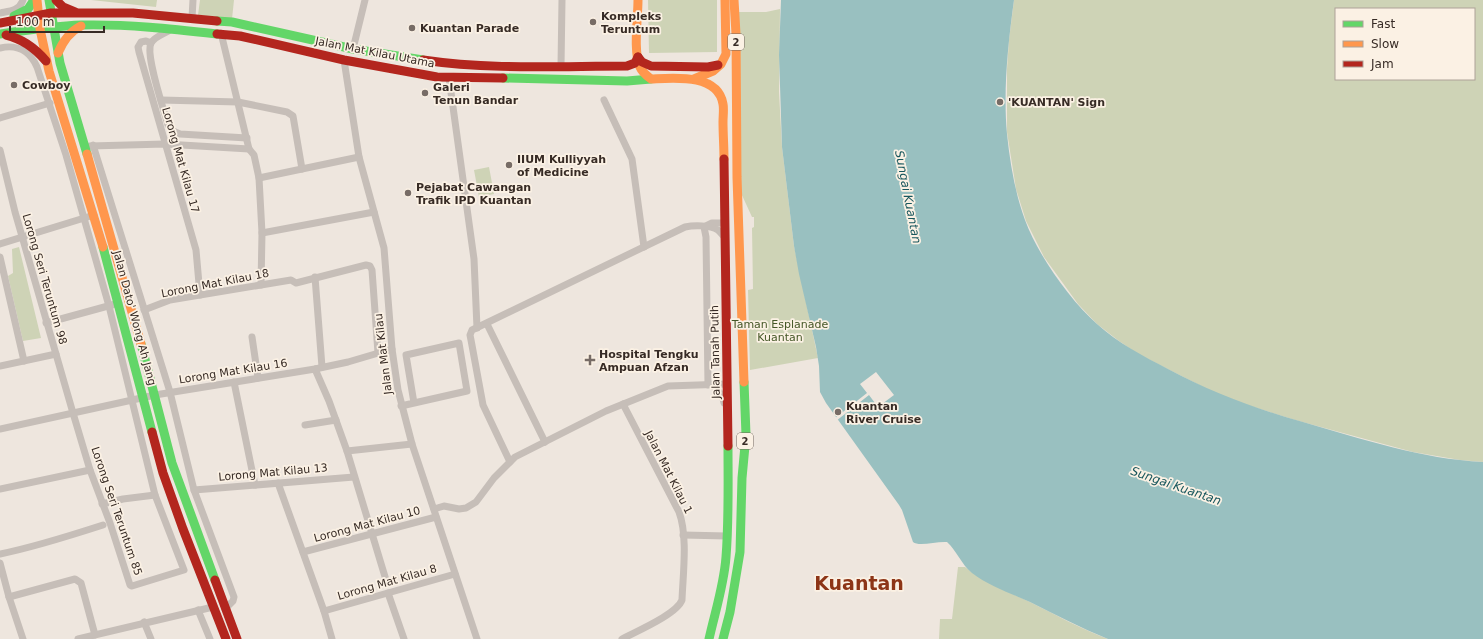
<svg xmlns="http://www.w3.org/2000/svg" width="1483" height="639" viewBox="0 0 1483 639" font-family="'DejaVu Sans',sans-serif">
<style>
.green{fill:#ced3b6;fill-rule:evenodd}
.water{fill:#99c0c0}
.pier{fill:#eee6de}
.lines{fill:none;stroke-linecap:round;stroke-linejoin:round}
.street{stroke:#c6beb8;stroke-width:7}
.fast{stroke:#63d668;stroke-width:9}
.slow{stroke:#ff974d;stroke-width:9}
.jam{stroke:#b3261e;stroke-width:9}
.poi-dot{fill:#776c66;stroke:#fbf1e4;stroke-width:1.5}
.labels{text-anchor:middle;stroke-width:3.5;stroke-linejoin:round;paint-order:stroke}
.shield{fill:#fbf1e4;stroke:#72665e;stroke-width:1}
.shield-label{font-size:10px;font-weight:bold;fill:#372b25}
.poi-label{font-size:11px;font-weight:bold;fill:#372b25;stroke:#fbf1e4;text-anchor:start}
.street-label{font-size:11px;fill:#372b25;stroke:#fbf1e4}
.park-label{font-size:11px;fill:#455727;stroke:#fbf1e4}
.water-label{font-size:12px;font-style:italic;fill:#17565c;stroke:#fbf1e4}
.town-label{font-size:19px;font-weight:bold;fill:#8d3517;stroke:#fbf1e4}
</style>
<rect width="100%" height="100%" fill="#eee6de"/>
<g class="green">
<polygon points="91,0 157,0 156,7"/>
<polygon points="200,0 234,0 232,19 198,15"/>
<polygon points="648,0 717,0 717,52 649,53"/>
<path d="M1014,0H1483V462L1460,460L1413,452L1295,420L1247,405L1213,392L1138,354L1119,341L1097,324L1078,304L1044,257L1026,221L1016,189L1007,132V69L1009,40ZM1336,9H1474V79H1336Z"/>
<polygon points="780,9 779,92 782,147 794,246 818,358 750,370 748,290 753,289 752,228 754,227 754,217 752,217 741,193 738,12 766,12"/>
<polygon points="489,167 494,194 479,197 474,170"/>
<polygon points="19,247 41,338 23,341 8,276 13,273 12,249"/>
<path d="M958,567H965C985,583 1007,591 1030,602C1056,615 1081,629 1108,639H939L940,619H952Z"/>
</g>
<path class="water" d="M781,0H1014C1008,43 1003,91 1007,134C1010,163 1015,193 1025,220C1038,255 1069,299 1097,324C1118,343 1143,356 1168,369C1211,392 1256,409 1303,422C1362,439 1422,459 1483,462V639H1108C1081,628 1056,615 1030,602C1010,593 989,586 972,573C961,564 957,551 947,542C937,541 919,547 913,542L902,510L899,505L826,403L820,392L819,366L816,347L799,274L794,246L782,147L779,55Z"/>
<polygon class="pier" points="876,372 894,395 878,407 869,395 836,421 834,419 867,393 860,384"/>
<g class="lines">
<g class="street">
<path d="M0,13C10,11 19,11 23,0"/>
<polyline points="192,18 193,0"/>
<path d="M171,29C165,34 155,36 151,43C145,55 164,110 168,125L173,131L180,134L247,138"/>
<polyline points="221,33 249,149 254,155 259,178 262,233 261,285"/>
<polyline points="151,43 146,41 141,42 138,47 139,52 196,250 200,295"/>
<path d="M0,48C17,44 30,51 37,67L66,155L109,306L155,495L184,570L132,586L130,585L110,523L90,470L73,413L15,212L0,150"/>
<polyline points="353,49 365,0"/>
<polyline points="344,60 359,157 384,248 392,349 398,390 412,444 477,639"/>
<polyline points="561,66 562,0"/>
<polyline points="449,78 474,259 477,328"/>
<polyline points="161,100 238,102 287,112 293,116 302,169"/>
<polyline points="604,100 632,159 644,247"/>
<polyline points="0,118 50,103"/>
<polyline points="93,145 170,392 194,490 234,597 233,601 225,609"/>
<polyline points="90,146 165,144 249,149"/>
<polyline points="259,178 359,157"/>
<polyline points="704,227 706,237 708,385"/>
<polyline points="704,227 712,223 725,223"/>
<polyline points="262,233 374,212"/>
<polyline points="0,244 94,215"/>
<polyline points="0,257 24,361"/>
<polyline points="315,277 322,367"/>
<polyline points="144,310 170,300 291,280 296,283 366,265 370,266 372,270 378,353"/>
<polyline points="46,323 119,303"/>
<polyline points="487,324 545,442"/>
<polyline points="252,337 258,378"/>
<polyline points="0,366 56,354"/>
<polyline points="315,369 329,401 347,451 386,580"/>
<polyline points="234,382 255,485"/>
<polyline points="712,385 722,395 724,403"/>
<polyline points="401,406 467,391 459,343 406,355 414,403"/>
<polyline points="305,425 336,420"/>
<polyline points="0,429 155,395 315,369 348,362 392,349"/>
<polyline points="347,451 412,444"/>
<path d="M510,462L483,405L471,340L470,335L472,330L685,227C694,225 710,225 718,230C720,232 723,235 725,238"/>
<polyline points="278,483 324,611 332,639"/>
<polyline points="0,489 90,470"/>
<polyline points="194,490 354,477"/>
<polyline points="102,504 123,499 155,495"/>
<polyline points="434,509 444,506 459,509 466,508 476,502 494,478 515,457 606,411 668,386 727,384"/>
<polyline points="683,535 727,536"/>
<polyline points="303,552 436,517"/>
<path d="M0,554C35,547 69,536 103,525"/>
<polyline points="0,563 9,597 23,639"/>
<polyline points="388,593 404,639"/>
<polyline points="9,597 75,579 81,583 95,635"/>
<polyline points="198,610 210,639"/>
<polyline points="324,611 455,574"/>
<polyline points="144,622 151,639"/>
<polyline points="78,639 213,607"/>
<path d="M622,639C637,631 677,614 682,600C683,574 688,536 679,512L623,404"/>
</g>
<g class="fast">
<polyline points="49,0 60,63 87,154"/>
<polyline points="14,16 28,9 34,0"/>
<polyline points="217,21 232,22 353,49 423,60"/>
<path d="M0,34C27,30 55,26 82,25C127,24 172,29 217,34"/>
<polyline points="503,78 627,81 651,79"/>
<polyline points="103,247 152,432"/>
<polyline points="141,344 172,463 215,580"/>
<path d="M709,639C715,612 724,585 726,557C729,520 728,483 728,446"/>
<polyline points="723,639 730,612 740,552 742,478 746,435 744,382"/>
</g>
<g class="slow">
<polyline points="37,0 40,29 49,71 103,247"/>
<path d="M638,0C638,18 633,52 640,67C642,72 647,76 651,79C673,78 718,73 723,104C724,109 723,116 723,122C723,134 724,147 724,159"/>
<polyline points="734,0 736,34 737,177 744,382"/>
<path d="M58,53C63,41 69,32 81,26"/>
<polyline points="694,79 713,71 721,64 726,54 725,0"/>
<polyline points="87,154 141,344"/>
</g>
<g class="jam">
<polyline points="56,0 63,7 75,12"/>
<polyline points="0,23 51,13 133,13 217,21"/>
<polyline points="217,34 240,36 344,60 437,77 503,78"/>
<path d="M6,35C23,39 35,48 46,61"/>
<polyline points="638,57 642,62 651,66 708,67 718,65"/>
<path d="M423,60C490,70 559,66 627,66L635,63L638,57"/>
<polyline points="724,159 728,446"/>
<polyline points="152,432 163,473 183,529 226,639"/>
<polyline points="215,580 237,639"/>
</g>
</g>
<g class="poi-dot">
<circle cx="593" cy="22" r="4"/>
<circle cx="412" cy="28" r="4"/>
<circle cx="14" cy="85" r="4"/>
<circle cx="425" cy="93" r="4"/>
<circle cx="1000" cy="102" r="4"/>
<circle cx="509" cy="165" r="4"/>
<circle cx="408" cy="193" r="4"/>
<path d="M588 354h4v4h4v4h-4v4h-4v-4h-4v-4h4z"/>
<circle cx="838" cy="412" r="4"/>
</g>
<g class="labels">
<g class="shield">
<rect x="728" y="34" width="16" height="16" rx="3"/>
<rect x="737" y="433" width="16" height="16" rx="3"/>
</g>
<g class="shield-label">
<text x="736" y="46">2</text>
<text x="745" y="445">2</text>
</g>
<g class="poi-label">
<text x="601" y="20">Kompleks<tspan x="601" dy="13">Teruntum</tspan></text>
<text x="420" y="32">Kuantan Parade</text>
<text x="22" y="89">Cowboy</text>
<text x="433" y="91">Galeri<tspan x="433" dy="13">Tenun Bandar</tspan></text>
<text x="1008" y="106">'KUANTAN' Sign</text>
<text x="517" y="163">IIUM Kulliyyah<tspan x="517" dy="13">of Medicine</tspan></text>
<text x="416" y="191">Pejabat Cawangan<tspan x="416" dy="13">Trafik IPD Kuantan</tspan></text>
<text x="599" y="358">Hospital Tengku<tspan x="599" dy="13">Ampuan Afzan</tspan></text>
<text x="846" y="410">Kuantan<tspan x="846" dy="13">River Cruise</tspan></text>
</g>
<g class="street-label">
<text transform="translate(375 52) rotate(11)" y="4">Jalan Mat Kilau Utama</text>
<text transform="translate(181 160) rotate(74)" y="4">Lorong Mat Kilau 17</text>
<text transform="translate(45 279) rotate(74)" y="4">Lorong Seri Teruntum 98</text>
<text transform="translate(215 283) rotate(-11)" y="4">Lorong Mat Kilau 18</text>
<text transform="translate(135 318) rotate(75)" y="4">Jalan Dato' Wong Ah Jang</text>
<text transform="translate(715 352) rotate(-91)" y="4">Jalan Tanah Putih</text>
<text transform="translate(383 354) rotate(-97)" y="4">Jalan Mat Kilau</text>
<text transform="translate(233 371) rotate(-9)" y="4">Lorong Mat Kilau 16</text>
<text transform="translate(273 472) rotate(-5)" y="4">Lorong Mat Kilau 13</text>
<text transform="translate(669 472) rotate(63)" y="4">Jalan Mat Kilau 1</text>
<text transform="translate(117 511) rotate(71)" y="4">Lorong Seri Teruntum 85</text>
<text transform="translate(367 524) rotate(-15)" y="4">Lorong Mat Kilau 10</text>
<text transform="translate(387 582) rotate(-16)" y="4">Lorong Mat Kilau 8</text>
</g>
<g class="park-label">
<text x="780" y="328">Taman Esplanade<tspan x="780" dy="13">Kuantan</tspan></text>
</g>
<g class="water-label">
<text transform="translate(908 197) rotate(79)" y="4">Sungai Kuantan</text>
<text transform="translate(1176 486) rotate(19)" y="4">Sungai Kuantan</text>
</g>
<g class="town-label">
<text x="859" y="590">Kuantan</text>
</g>
</g>
<rect x="1335" y="8" width="140" height="72" fill="#fbf1e4" stroke="#ada298"/>
<rect x="1343" y="21" width="20" height="6" fill="#63d668" stroke="#ada298"/>
<text x="1371" y="28" font-size="12" fill="#372b25">Fast</text>
<rect x="1343" y="41" width="20" height="6" fill="#ff974d" stroke="#ada298"/>
<text x="1371" y="48" font-size="12" fill="#372b25">Slow</text>
<rect x="1343" y="61" width="20" height="6" fill="#b3261e" stroke="#ada298"/>
<text x="1371" y="68" font-size="12" fill="#372b25">Jam</text>
<path d="M10 26v6h94v-6" fill="none" stroke="#372b25" stroke-width="2"/>
<text x="16" y="26" font-size="12" fill="#372b25" stroke="#fbf1e4" stroke-width="3" paint-order="stroke">100 m</text>
</svg>
